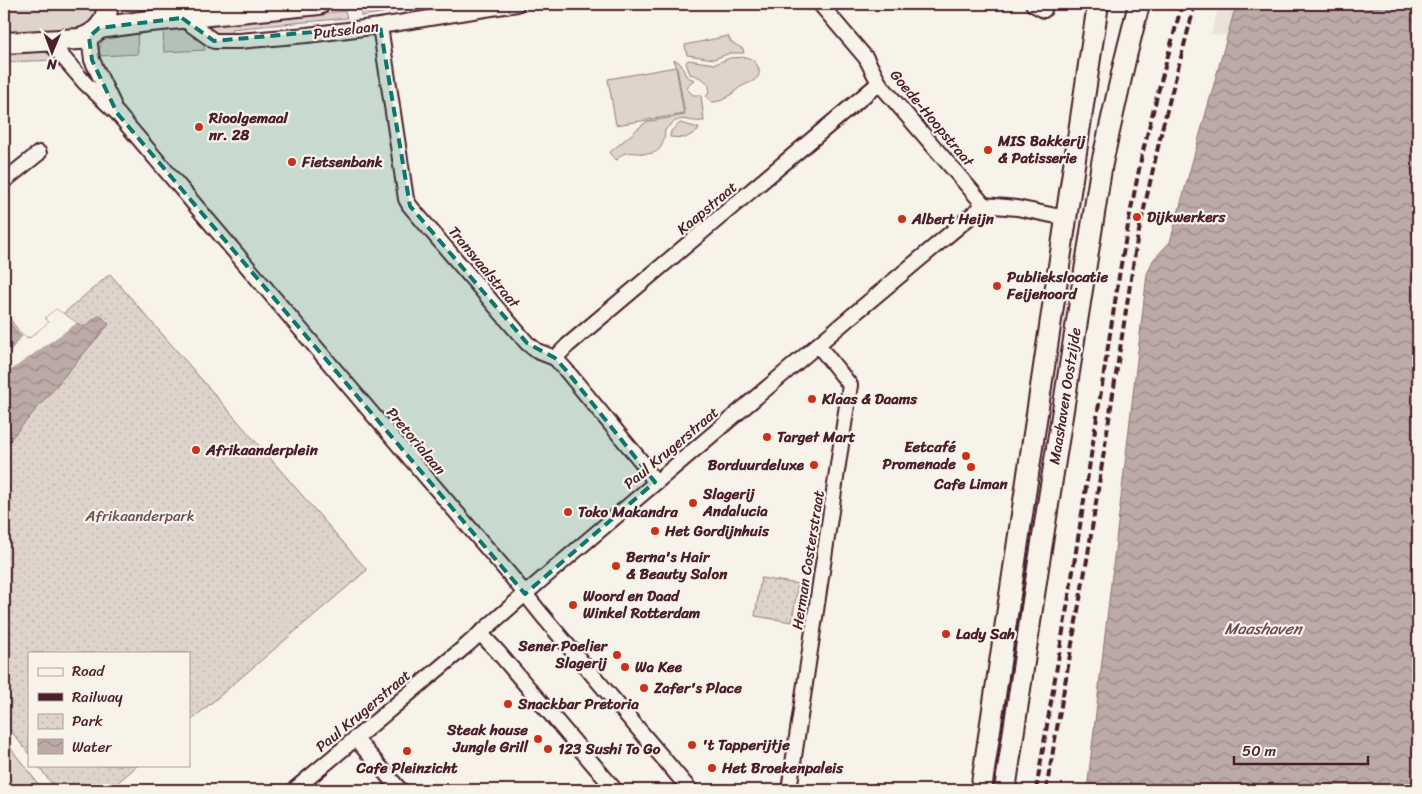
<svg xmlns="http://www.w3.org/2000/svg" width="1422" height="794" viewBox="0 0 1422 794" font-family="Sriracha,sans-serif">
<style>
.built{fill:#eae3da}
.grass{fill:#ded4cc;stroke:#947a7c}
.park{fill:url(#park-dots);stroke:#947a7c}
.water{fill:url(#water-waves);stroke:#8e7275}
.pier{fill:#f7f3e8}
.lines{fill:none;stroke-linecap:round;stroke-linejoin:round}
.minor-casing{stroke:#4a1f2b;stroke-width:18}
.secondary-casing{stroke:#4a1f2b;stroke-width:24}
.minor{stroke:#f7f3e8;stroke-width:14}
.secondary{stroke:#f7f3e8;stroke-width:20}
.tram{stroke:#4a1f2b;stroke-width:1}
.rail{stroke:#4a1f2b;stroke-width:4;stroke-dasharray:8 4;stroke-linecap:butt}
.marked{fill:#0f766e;fill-opacity:0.2;stroke:#0f766e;stroke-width:4;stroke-dasharray:10 6;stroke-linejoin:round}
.poi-dot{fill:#c8321e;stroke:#f7f3e8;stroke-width:2}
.labels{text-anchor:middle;stroke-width:4.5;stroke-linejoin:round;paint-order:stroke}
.street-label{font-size:15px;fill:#4a1f2b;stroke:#f7f3e8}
.poi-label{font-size:15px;font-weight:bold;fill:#4a1f2b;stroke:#f7f3e8;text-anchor:start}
.park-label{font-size:15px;fill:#6f4c53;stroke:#f7f3e8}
.water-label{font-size:16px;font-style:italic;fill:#6c4950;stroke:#f7f3e8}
</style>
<defs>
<pattern id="park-dots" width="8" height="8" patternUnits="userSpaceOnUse" patternTransform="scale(1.25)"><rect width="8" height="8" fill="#ded4cc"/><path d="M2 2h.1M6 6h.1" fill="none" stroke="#c0b6af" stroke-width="1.8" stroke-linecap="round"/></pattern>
<pattern id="water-waves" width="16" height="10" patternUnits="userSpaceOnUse" patternTransform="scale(1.25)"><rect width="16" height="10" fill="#bcaaa7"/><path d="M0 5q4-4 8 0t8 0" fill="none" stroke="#9b8a88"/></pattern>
</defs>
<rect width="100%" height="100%" fill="#f7f3e8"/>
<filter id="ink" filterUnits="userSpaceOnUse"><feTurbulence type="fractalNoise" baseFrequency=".02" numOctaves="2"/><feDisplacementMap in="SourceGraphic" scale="10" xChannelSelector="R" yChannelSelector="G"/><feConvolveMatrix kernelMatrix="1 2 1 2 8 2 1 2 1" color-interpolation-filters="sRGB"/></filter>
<g filter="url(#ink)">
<polygon class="built" points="1219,4 1354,4 1245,39 1211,34"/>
<g class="grass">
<path d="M4,4H96C96,10 97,17 92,23C78,38 25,36 4,37Z"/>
<polygon points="398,4 440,4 361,16 360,9"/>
<polygon points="345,11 347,18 231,29 232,36 222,37 203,25"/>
<polygon points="182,24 204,42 205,50 164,52 163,29"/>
<path d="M137,27L138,54L99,56C98,32 119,31 137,27Z"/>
<polygon points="728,36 731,42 743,49 744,53 730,53 714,59 687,55 685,45"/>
<polygon points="41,50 44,51 56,60 4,62 4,51"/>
<path d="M747,57C752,59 756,62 758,67C764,81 747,82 739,88C730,95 724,102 712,102L706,97C716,84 701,77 690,74L686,63L688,60L715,64L730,58Z"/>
<path d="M674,60C682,61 683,70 686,76L694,80L690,83L687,89L693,95H701L704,121C685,123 682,112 665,130C662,174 629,139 617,160L615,159L609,153L646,122L685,115L677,67Z"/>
<polygon points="676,67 684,114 616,125 608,79"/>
<polygon points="680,123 699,128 698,131 685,138 670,137 671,131"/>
<polygon points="4,740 43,790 4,790"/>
</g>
<g class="park">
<polygon points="110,274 367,570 189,722 189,653 29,653 29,754 4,722 4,311 27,342 64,313"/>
<polygon points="761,578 798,584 792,622 755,616"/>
<polygon points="37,765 138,765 109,790 57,790"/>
</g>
<g class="water">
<polygon points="1258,4 1418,4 1418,790 1087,790 1147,274 1153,260 1170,242 1234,12"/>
<polygon points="56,309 83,327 100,315 109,324 4,447 4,315 21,338 23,335 28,338 31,337 49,322 45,318"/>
</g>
<polygon class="pier" points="56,309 77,323 4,375 4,359 23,335 26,338 30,338 49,322 45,318"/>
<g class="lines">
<defs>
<g id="minor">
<polyline points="820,4 866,58 879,83 984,205"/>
<polyline points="1033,4 1044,10"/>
<polyline points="182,18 214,41 239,41 307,35 380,26 517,4"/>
<polyline points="380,26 406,199 410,206 527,343 537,351 555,358 565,369 641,461 655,482"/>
<polyline points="89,37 92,60 113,104"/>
<polyline points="49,41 85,83 117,113 408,456 510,575 542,615 690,790"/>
<polyline points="4,181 39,153"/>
<polyline points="555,358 568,345 879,83"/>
<polyline points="480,633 498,652 615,790"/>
<polyline points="355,738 400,790"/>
<polyline points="294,790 467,645 540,581 841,325 984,205 1017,208 1066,218"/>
<polyline points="789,790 850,385 818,345"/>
</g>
<g id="secondary">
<polyline points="99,28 141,22 319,4"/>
<path d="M4,43L79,39C96,35 108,22 107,4"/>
<polyline points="981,790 1098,4"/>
<polyline points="1005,790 1038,568 1102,163 1125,60 1139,4"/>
</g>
</defs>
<use href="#minor" class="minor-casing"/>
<use href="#secondary" class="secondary-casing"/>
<use href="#minor" class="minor"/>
<use href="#secondary" class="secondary"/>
<path class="tram" d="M85,4C112,10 139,6 167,4"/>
<g class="rail">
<polyline points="1036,790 1069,596 1120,270 1131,209 1142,155 1157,96 1182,4"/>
<polyline points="1046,790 1088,554 1137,240 1163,125 1195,4"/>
</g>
</g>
</g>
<path class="marked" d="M182,18L214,41L380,26L410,206L527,343L555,358L565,369L655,482L525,594L117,113L92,60L89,37L99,28Z"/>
<g class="poi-dot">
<circle cx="199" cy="127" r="5"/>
<circle cx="988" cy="150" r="5"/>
<circle cx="292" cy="162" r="5"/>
<circle cx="1137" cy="217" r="5"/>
<circle cx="902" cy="219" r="5"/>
<circle cx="997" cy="286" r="5"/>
<circle cx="812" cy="399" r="5"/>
<circle cx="767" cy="437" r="5"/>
<circle cx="196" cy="450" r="5"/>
<circle cx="966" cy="456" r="5"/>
<circle cx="814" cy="465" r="5"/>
<circle cx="971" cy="467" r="5"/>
<circle cx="693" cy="503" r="5"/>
<circle cx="568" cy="512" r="5"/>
<circle cx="655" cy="531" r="5"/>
<circle cx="616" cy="566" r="5"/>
<circle cx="573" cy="605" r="5"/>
<circle cx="946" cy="634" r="5"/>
<circle cx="617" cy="655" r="5"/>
<circle cx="625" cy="667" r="5"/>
<circle cx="644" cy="688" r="5"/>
<circle cx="508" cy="704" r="5"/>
<circle cx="538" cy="739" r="5"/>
<circle cx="692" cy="745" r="5"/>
<circle cx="548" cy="749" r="5"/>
<circle cx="407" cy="751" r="5"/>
<circle cx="712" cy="768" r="5"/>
</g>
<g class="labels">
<g class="street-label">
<text transform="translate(346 30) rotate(-7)" y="5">Putselaan</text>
<text transform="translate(932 118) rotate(50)" y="5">Goede-Hoopstraat</text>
<text transform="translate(707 208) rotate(-40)" y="5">Kaapstraat</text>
<text transform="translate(484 267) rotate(50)" y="5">Transvaalstraat</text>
<text transform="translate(1065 396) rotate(-81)" y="5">Maashaven Oostzijde</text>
<text transform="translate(416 441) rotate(50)" y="5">Pretorialaan</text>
<text transform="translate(671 448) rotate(-40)" y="5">Paul Krugerstraat</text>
<text transform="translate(808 560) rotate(-81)" y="5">Herman Costerstraat</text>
<text transform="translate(363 711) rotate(-40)" y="5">Paul Krugerstraat</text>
</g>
<g class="poi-label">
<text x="209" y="123">Rioolgemaal<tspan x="209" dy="17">nr. 28</tspan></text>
<text x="998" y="146">MIS Bakkerij<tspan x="998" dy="17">&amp; Patisserie</tspan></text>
<text x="302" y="167">Fietsenbank</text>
<text x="1147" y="222">Dijkwerkers</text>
<text x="912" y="224">Albert Heijn</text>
<text x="1007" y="282">Publiekslocatie<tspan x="1007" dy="17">Feijenoord</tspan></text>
<text x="822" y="404">Klaas &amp; Daams</text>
<text x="777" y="442">Target Mart</text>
<text x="956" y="452" text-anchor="end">Eetcafé<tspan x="956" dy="17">Promenade</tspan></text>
<text x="206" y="455">Afrikaanderplein</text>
<text x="804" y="470" text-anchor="end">Borduurdeluxe</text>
<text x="971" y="489" text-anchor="middle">Cafe Liman</text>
<text x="703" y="499">Slagerij<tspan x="703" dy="17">Andalucia</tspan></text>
<text x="578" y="517">Toko Makandra</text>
<text x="665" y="536">Het Gordijnhuis</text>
<text x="626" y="562">Berna's Hair<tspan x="626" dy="17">&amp; Beauty Salon</tspan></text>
<text x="583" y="601">Woord en Daad<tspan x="583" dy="17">Winkel Rotterdam</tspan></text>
<text x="956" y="639">Lady Sah</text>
<text x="607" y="651" text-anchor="end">Sener Poelier<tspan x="607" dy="17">Slagerij</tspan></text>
<text x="635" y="672">Wa Kee</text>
<text x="654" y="693">Zafer's Place</text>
<text x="518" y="709">Snackbar Pretoria</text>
<text x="528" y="735" text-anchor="end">Steak house<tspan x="528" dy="17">Jungle Grill</tspan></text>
<text x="702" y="750">'t Tapperijtje</text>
<text x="558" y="754">123 Sushi To Go</text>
<text x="407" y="773" text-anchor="middle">Cafe Pleinzicht</text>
<text x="722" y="773">Het Broekenpaleis</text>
</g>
<g class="park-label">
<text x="140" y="521">Afrikaanderpark</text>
</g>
<g class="water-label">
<text x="1263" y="634">Maashaven</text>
</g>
</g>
<rect width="1422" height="794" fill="none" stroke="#f7f3e8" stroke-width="20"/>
<rect x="10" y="10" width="1402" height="774" fill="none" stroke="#4a1f2b" stroke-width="2" filter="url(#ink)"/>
<rect x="28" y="652" width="162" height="115" fill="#f7f3e8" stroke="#b29e9c"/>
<rect x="38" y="668" width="25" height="8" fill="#f7f3e8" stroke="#b29e9c"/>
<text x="72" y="676" font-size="15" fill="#4a1f2b">Road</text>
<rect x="38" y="693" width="25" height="8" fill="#4a1f2b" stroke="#b29e9c"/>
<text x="72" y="702" font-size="15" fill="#4a1f2b">Railway</text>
<rect x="38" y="714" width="25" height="15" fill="url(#park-dots)" stroke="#b29e9c"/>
<text x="72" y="726" font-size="15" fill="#4a1f2b">Park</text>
<rect x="38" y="739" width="25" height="15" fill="url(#water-waves)" stroke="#b29e9c"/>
<text x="72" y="752" font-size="15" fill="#4a1f2b">Water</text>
<g transform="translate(52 52) rotate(181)" stroke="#f7f3e8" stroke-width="4" paint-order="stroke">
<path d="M0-4L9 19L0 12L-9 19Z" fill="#4a1f2b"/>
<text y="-8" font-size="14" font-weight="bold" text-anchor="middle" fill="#4a1f2b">N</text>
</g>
<path d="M1234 756v8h134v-8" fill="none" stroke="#4a1f2b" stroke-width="2.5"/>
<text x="1242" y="756" font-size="15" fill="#4a1f2b" stroke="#f7f3e8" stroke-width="4" paint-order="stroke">50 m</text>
</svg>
